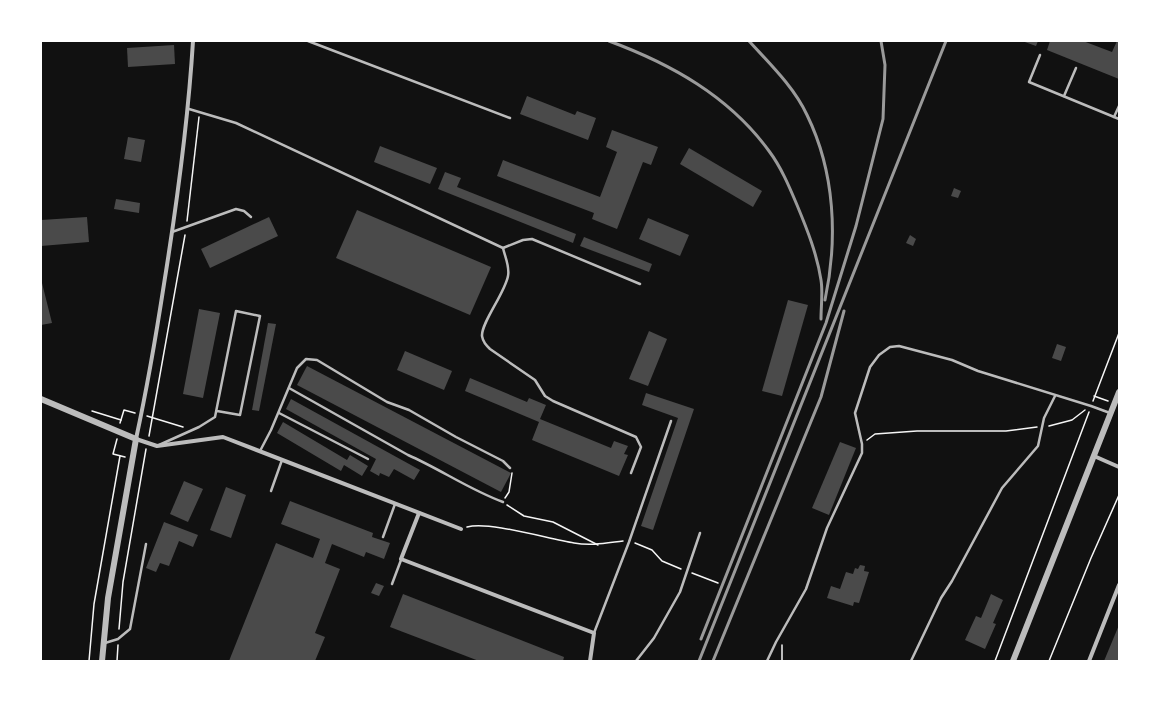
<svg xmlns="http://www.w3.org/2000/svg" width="1160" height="702" viewBox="0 0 1160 702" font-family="'Fira Sans',sans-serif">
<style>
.building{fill:#4a4a4a}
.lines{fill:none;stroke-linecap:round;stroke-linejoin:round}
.path{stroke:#f5f5f5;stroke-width:1.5}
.service{stroke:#bcbcbc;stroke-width:2.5}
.minor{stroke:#bcbcbc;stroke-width:4}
.tertiary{stroke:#bcbcbc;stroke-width:6}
.rail{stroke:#9a9a9a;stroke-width:3}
</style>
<rect width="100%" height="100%" fill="#111"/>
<g class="building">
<polygon points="1022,41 1038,41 1036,46"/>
<polygon points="1050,41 1083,41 1112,52 1117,41 1119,41 1119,79 1047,50"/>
<polygon points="174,45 175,64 128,67 127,48"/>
<polygon points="527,96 575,115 577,111 596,118 588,140 520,114"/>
<polygon points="612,130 658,147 651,165 643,162 617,229 592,219 594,213 497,176 503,160 600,197 617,152 606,147"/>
<polygon points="128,137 145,140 141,162 124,159"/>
<polygon points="380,146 437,168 430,184 374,162"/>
<polygon points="689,148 762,191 753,207 680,164"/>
<polygon points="445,172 461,178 457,187 576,234 573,243 438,189"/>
<polygon points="954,188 961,191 958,198 951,196"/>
<polygon points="116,199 140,203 139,213 114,209"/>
<polygon points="357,210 491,267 470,315 336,258"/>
<polygon points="87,217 89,242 41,246 41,220"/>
<polygon points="269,217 278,236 210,268 201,249"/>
<polygon points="648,218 689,235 680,256 639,239"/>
<polygon points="910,235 916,239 913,246 906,243"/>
<polygon points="584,237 652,264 649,272 580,246"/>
<polygon points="41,279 52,323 41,325"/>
<polygon points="788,300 808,305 782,396 762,391"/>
<polygon points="199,309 220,313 203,398 183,394"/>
<polygon points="268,323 276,324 259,411 252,410"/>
<polygon points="649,331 667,339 648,386 629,379"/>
<polygon points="1057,344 1066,347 1061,361 1052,358"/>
<polygon points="405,351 452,371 444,390 397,370"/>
<polygon points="307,366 511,473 501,492 297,385"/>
<polygon points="470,378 527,402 529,398 546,405 540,419 611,448 614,441 628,446 624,454 628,455 619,476 532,440 539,422 465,391"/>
<polygon points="646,393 694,409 653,530 641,526 678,418 642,405"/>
<polygon points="291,399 420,470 414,480 394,469 389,477 380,473 379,476 370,471 376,459 286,409"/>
<polygon points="283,422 347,460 350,455 368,466 362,476 344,465 341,471 277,433"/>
<polygon points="840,442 856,448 829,515 812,508"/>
<polygon points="184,481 203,489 188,522 170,514"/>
<polygon points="226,487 246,495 231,538 210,530"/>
<polygon points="290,501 373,533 372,537 390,543 384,559 366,552 364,557 332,544 325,563 340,569 315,633 325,637 315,661 229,661 276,543 313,558 320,539 281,524"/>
<polygon points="164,522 198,535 193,547 179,541 169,566 160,563 156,572 146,568"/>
<polygon points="860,565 865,566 864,571 869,572 859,603 854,602 853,606 827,598 831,586 840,589 846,572 853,574 855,568 858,569"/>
<polygon points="376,583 384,586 379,596 371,593"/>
<polygon points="403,594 564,657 563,661 479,661 390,627"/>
<polygon points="991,594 1003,600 993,623 996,624 985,649 965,640 976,616 981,618"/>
<polygon points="1119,625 1119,661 1104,661"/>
</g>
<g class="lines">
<g class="path">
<polyline points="187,221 199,117"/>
<polyline points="1094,396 1108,401"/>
<polyline points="1093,401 1119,333"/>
<polyline points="92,411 121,420"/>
<polyline points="147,416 183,427"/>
<polyline points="120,423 124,410 135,413"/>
<polyline points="1049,426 1072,420 1085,410"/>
<polyline points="149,436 185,235"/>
<polyline points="117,439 113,454 125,457"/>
<polyline points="867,440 875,434 917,431 1006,431 1037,427"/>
<polyline points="505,498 509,492 512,473"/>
<polyline points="507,505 524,516 553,522 598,545"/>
<path d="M467,527C490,521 548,539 574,543C591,546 606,543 623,541"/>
<polyline points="635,543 652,550 662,561 681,569"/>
<polyline points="692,573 718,583"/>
<polyline points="119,629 123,582 146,449"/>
<polyline points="89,661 94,604 120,456"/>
<polyline points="117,661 118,645"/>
<polyline points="782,661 782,645"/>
<polyline points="995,661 1089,412"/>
<polyline points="1049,661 1091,558 1119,495"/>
</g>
<g class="service">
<polyline points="308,41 510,118"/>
<polyline points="1040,55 1029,82 1119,119"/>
<polyline points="1064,96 1076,68"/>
<polyline points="189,109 236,123 503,248 523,240 532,239 640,284"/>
<polyline points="1114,117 1119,106"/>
<polyline points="172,232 236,209 244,211 251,217"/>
<path d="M503,248C505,257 510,267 508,276C505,293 481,323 482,336C483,342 486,345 490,349L535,380L545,396L553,401L636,437L641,447L631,473"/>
<path d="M289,388L408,455C440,469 470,490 503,502"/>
<polyline points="279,413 368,459"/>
<polyline points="159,445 199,427 215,417 236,311 260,316 240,415 217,411"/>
<polyline points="260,451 271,430 297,368 306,359 317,360 387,402 409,410 456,437 503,461 510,468"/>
<polyline points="271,491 282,460"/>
<polyline points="383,537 395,504"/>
<polyline points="392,584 401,560"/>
<polyline points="594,633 629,542 671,421"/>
<polyline points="105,643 118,639 130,629 146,544"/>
<polyline points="636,661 654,638 680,592 700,533"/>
<polyline points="767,661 776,642 806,589 827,528 862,453 862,444 855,413 870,367 879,355 890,347 899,346 952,360 978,371 1091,406 1110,413"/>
<polyline points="911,661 941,598 952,581 1002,488 1038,446 1044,418 1055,396"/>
</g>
<g class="minor">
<path d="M193,41C188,123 177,203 164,284C156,336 147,388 136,439L157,446L223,437L461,529"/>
<polyline points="1094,456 1119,467"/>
<polyline points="419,513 401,559 594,633 590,661"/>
<polyline points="1089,661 1119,585"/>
</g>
<g class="tertiary">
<polyline points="41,399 136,439 108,598 102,661"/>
<polyline points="1013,661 1119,392"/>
</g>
<g class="rail">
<path d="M609,41C671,64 729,96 769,151C781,167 789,186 797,205C807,229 817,254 821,280C823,292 821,306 821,319"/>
<path d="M749,41C770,64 794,87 807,115C835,172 838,239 825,300"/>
<polyline points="701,639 826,323 856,226 883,119 885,65 881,41"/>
<polyline points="699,661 946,41"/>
<polyline points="713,661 821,397 844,311"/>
</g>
</g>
<rect width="1160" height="702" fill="none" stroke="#ffffff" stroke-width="84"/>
</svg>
